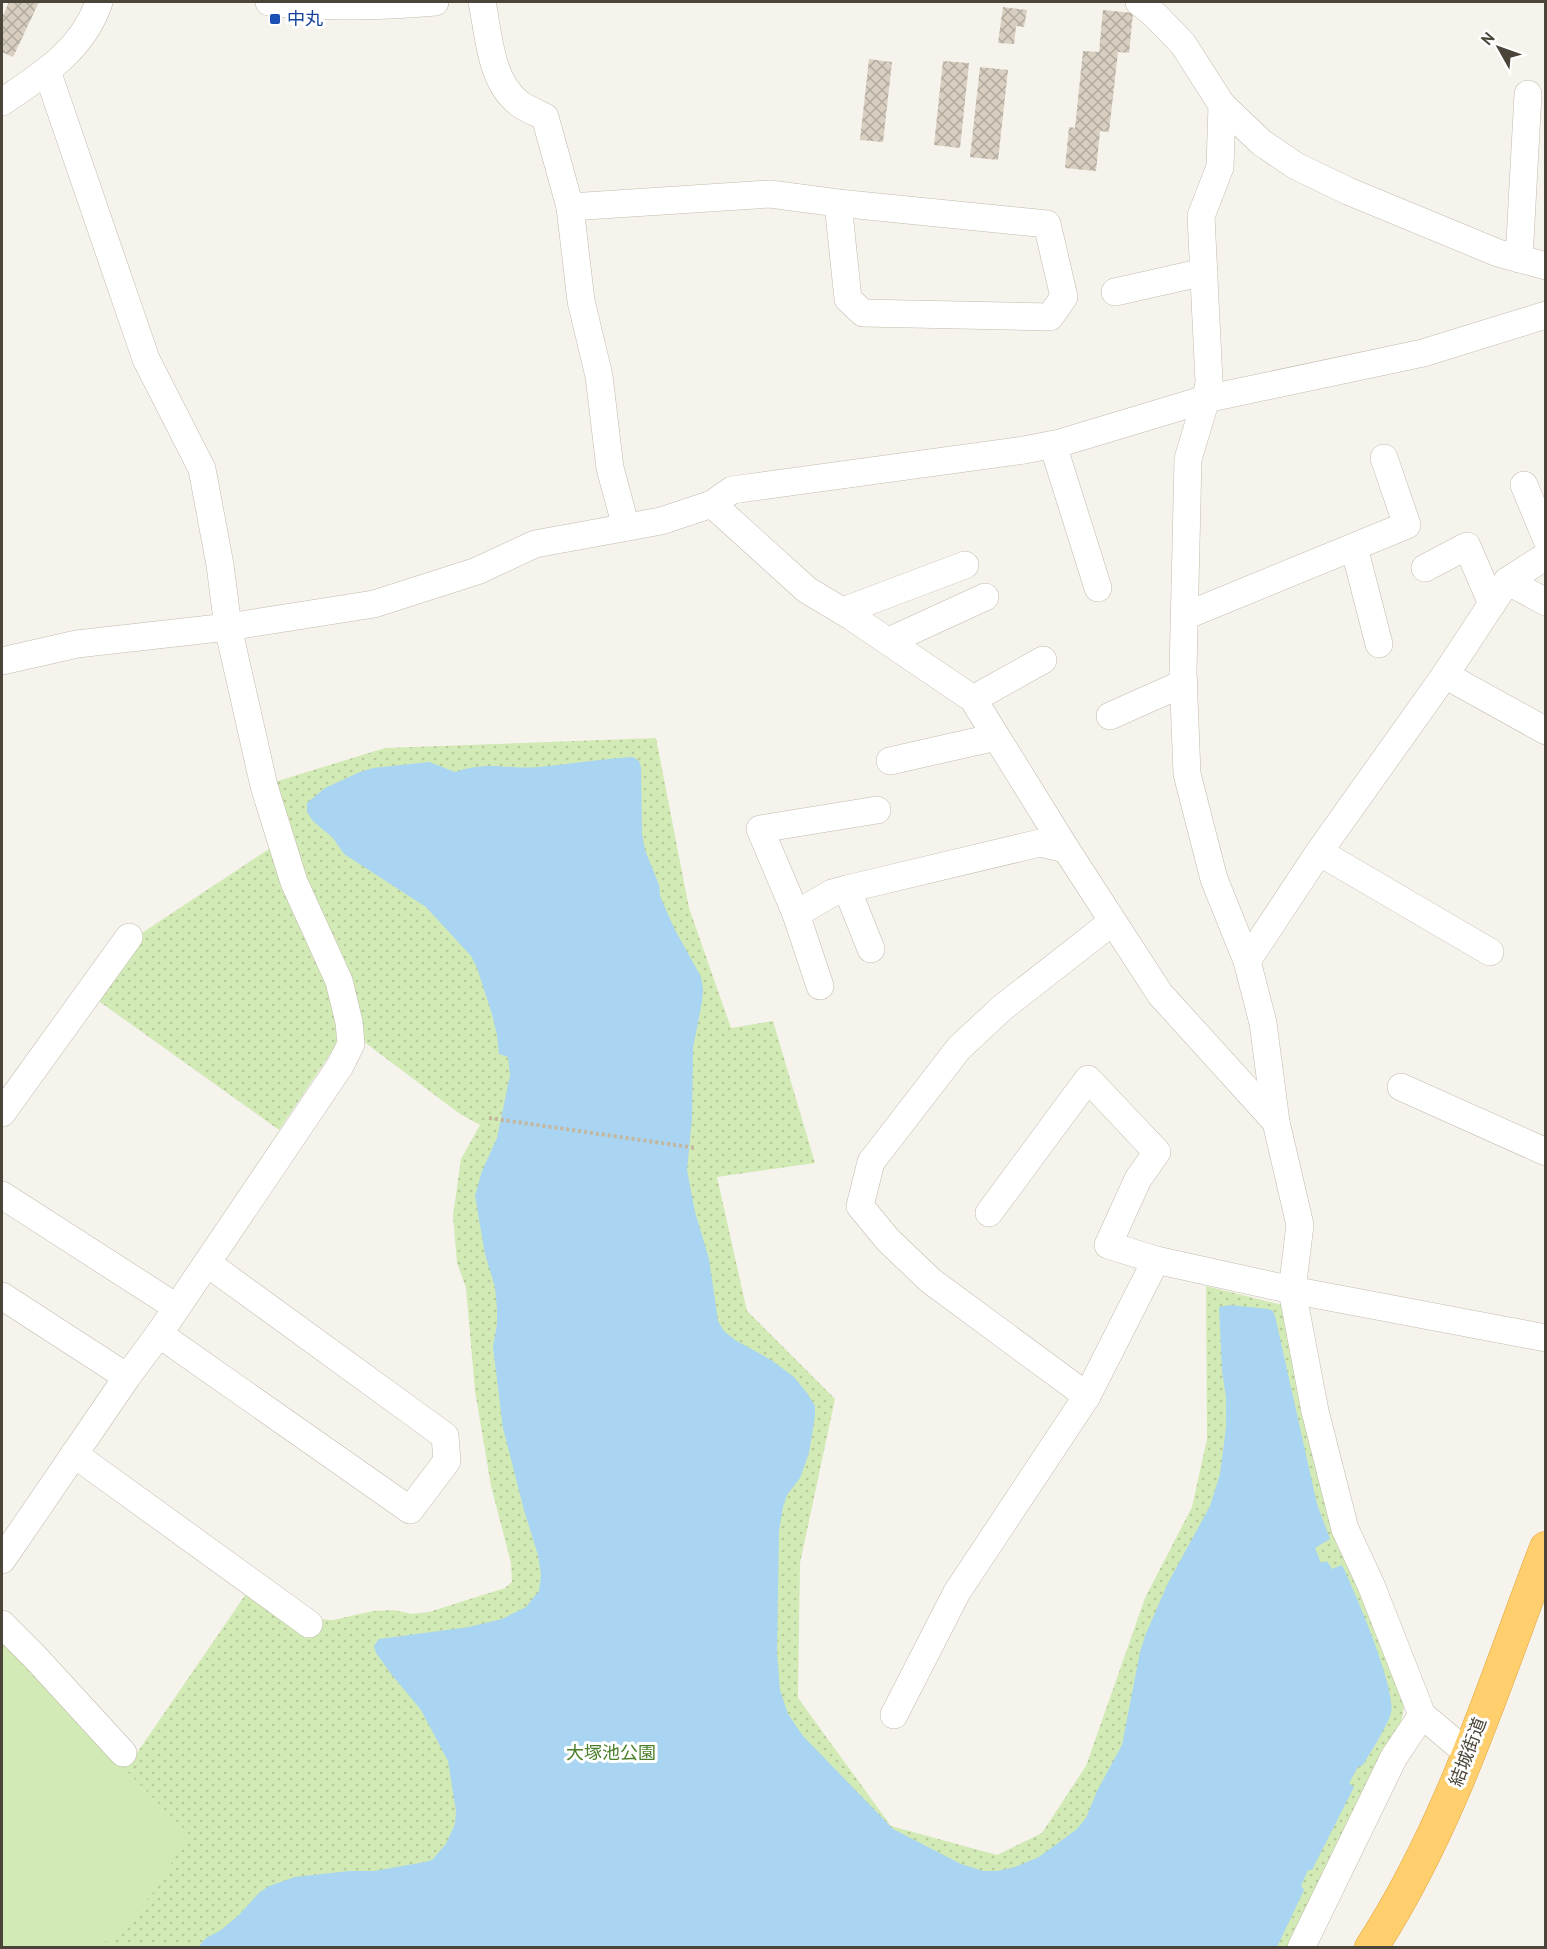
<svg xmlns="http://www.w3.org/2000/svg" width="1547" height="1949" viewBox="0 0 1547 1949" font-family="'PT Sans','Noto Sans JP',sans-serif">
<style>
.park{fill:url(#park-dots)}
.pitch{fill:#d2eab5}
.water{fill:#a9d4f2}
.building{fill:url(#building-cross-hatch)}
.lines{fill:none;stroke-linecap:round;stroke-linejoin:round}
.minor-casing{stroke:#c2bbae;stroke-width:28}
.highway-casing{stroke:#e0a43c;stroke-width:34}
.path{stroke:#c4b79f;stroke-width:4;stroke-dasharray:3 3;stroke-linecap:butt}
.minor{stroke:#fff;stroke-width:27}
.highway{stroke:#ffcf6e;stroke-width:33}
.transit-dot{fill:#1a4fb4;stroke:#fff;stroke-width:2}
.labels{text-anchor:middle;stroke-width:6;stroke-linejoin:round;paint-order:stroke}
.transit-label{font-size:18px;fill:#164399;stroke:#fff;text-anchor:start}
.street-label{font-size:18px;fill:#4b4439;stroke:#fff}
.park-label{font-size:18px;fill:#4a7f2a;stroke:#fff}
</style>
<defs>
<pattern id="park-dots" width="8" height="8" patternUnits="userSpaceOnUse" patternTransform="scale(1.5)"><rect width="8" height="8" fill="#d2eab5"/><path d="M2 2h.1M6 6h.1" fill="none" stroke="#b6ca9c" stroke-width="1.8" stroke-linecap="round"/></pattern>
<pattern id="building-cross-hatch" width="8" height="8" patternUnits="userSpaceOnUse" patternTransform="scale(1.5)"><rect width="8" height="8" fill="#d8cfc1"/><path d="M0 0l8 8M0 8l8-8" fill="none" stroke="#b1aa9e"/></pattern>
</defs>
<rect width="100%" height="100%" fill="#f6f3ec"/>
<polygon class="park" points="656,738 689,908 731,1028 773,1021 815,1163 717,1177 747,1311 835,1399 800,1563 798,1698 891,1826 997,1855 1042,1833 1086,1766 1145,1598 1192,1507 1207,1439 1206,1286 1286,1306 1387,1638 1404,1707 1401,1723 1291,1947 2,1947 2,1636 130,1763 248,1591 315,1619 333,1620 373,1611 393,1610 412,1614 429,1612 505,1588 512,1582 511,1563 491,1486 475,1391 466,1288 457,1263 453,1216 461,1159 480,1125 460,1114 359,1038 343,1035 279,1130 93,997 139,935 284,839 271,783 385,748"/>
<polygon class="pitch" points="2,1645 188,1833 158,1887 116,1935 96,1947 2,1947"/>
<path class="water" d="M633,757L639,761L641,767L642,834L645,850L659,885L660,896L674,928L701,977L703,989L702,1002L693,1048L692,1118L687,1170L695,1212L709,1259L718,1321L724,1331L735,1340L771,1360L794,1377L807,1393L815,1406V1416L809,1453L800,1478L787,1495L783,1507L779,1531L777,1653L780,1690L788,1714L803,1736L893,1829L961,1864L983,1871H997L1015,1867L1039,1857L1077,1829L1086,1818L1097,1791L1122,1745L1140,1652L1145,1636L1168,1583L1210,1506L1220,1474L1226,1428V1397L1222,1371L1219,1307L1230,1305L1268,1309L1273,1311L1275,1316L1317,1504L1330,1539L1315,1548L1321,1563L1327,1561L1332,1569L1342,1565C1354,1590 1397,1690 1391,1713C1388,1725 1370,1753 1363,1765L1358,1767L1349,1783L1354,1787L1312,1870H1308L1301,1886L1304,1890L1277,1947H198L206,1938L221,1930L239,1915L259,1893L269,1886L295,1877L349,1871H374L425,1862L432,1860L446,1844L455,1824L456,1811L448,1761L421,1710L392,1675L376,1653L374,1646L379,1639L469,1627L502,1619L526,1607L539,1591L541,1575L538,1555L524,1510L503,1428L493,1347L497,1324V1309L495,1287L485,1254L475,1196L482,1171L497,1138L510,1075L508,1057L499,1054L497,1035L492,1014L477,968L471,956L426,907L344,854L333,838L313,821L307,812V803L325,788L360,772L373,768L429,762L455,772C490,760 506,770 539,767C570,764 601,759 633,757Z"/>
<g class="building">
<polygon points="9,2 39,2 13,57 2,52 2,18"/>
<polygon points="1003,7 1027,10 1024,27 1016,26 1014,44 998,43"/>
<polygon points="1103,10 1133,13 1129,53 1118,52 1109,132 1100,131 1096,171 1065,168 1069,127 1075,128 1083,51 1099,52"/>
<polygon points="869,59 892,62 883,142 860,140"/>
<polygon points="943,61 969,63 960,148 934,145"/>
<polygon points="980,67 1008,70 998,160 970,157"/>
</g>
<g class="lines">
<defs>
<g id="minor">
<path d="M269,2C326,8 379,7 435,2"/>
<path d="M482,2C489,35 490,82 520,104C527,109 537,113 545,117L570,207L581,301L599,376L610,468L626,527"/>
<polyline points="1139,2 1155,15 1183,44 1222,105 1262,143 1296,166 1348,191 1498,253 1546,266"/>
<path d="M2,102C42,75 83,50 99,2"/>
<polyline points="1222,105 1220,167 1201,216 1209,382 1206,399 1188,459 1183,672 1187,774 1214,879 1247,961 1263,1023 1276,1122 1300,1225 1292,1290 1315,1411 1345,1529 1371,1585 1422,1715 1459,1746 1472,1743"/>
<polyline points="570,207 770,194 838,203 1047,224 1064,297 1050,317 863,313 848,299 838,203"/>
<polyline points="1519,259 1528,94"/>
<polyline points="1115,292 1204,272"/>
<polyline points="1053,445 1098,588"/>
<polyline points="1524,485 1546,538"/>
<polyline points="712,504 807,590 852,617 973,699 1066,849 1160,994 1276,1122"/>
<polyline points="1354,547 1379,644"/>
<polyline points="1425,568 1467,546 1492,604"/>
<polyline points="1507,581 1546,556"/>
<polyline points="843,611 965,565"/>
<polyline points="1185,616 1407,525 1384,458"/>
<polyline points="889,641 985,597"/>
<polyline points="2,661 77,644 228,627 374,604 477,571 535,544 661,521 712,504 732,490 1024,450 1060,443 1206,399 1423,353 1546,315"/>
<polyline points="1445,675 1507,581 1546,602"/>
<polyline points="973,699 1043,660"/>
<polyline points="1110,716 1184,683"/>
<polyline points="890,761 996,737"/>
<polyline points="877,810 760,829 796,914 832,893 847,889 1040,843 1066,849"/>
<polyline points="1319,852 1490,952"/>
<polyline points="847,889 871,949"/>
<polyline points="796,914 820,986"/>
<polyline points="1247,961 1319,852 1445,675 1546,731"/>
<polyline points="1401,1087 1546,1152"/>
<polyline points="2,1113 129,937"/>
<polyline points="2,1195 176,1307"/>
<polyline points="989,1213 1088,1079 1157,1152 1138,1179 1108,1245 1156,1260"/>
<polyline points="2,1296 127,1377"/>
<polyline points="159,1334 410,1510 447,1461 445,1436 207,1263"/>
<polyline points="1087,1396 931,1281 888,1240 860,1206 871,1162 959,1048 1002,1008 1112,922"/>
<polyline points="74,1454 309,1624"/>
<polyline points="2,1560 127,1377 159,1334 340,1066 351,1044 349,1022 339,981 294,882 264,786 228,627 220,565 202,469 146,359 47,71"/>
<polyline points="2,1624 35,1657 123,1753"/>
<polyline points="894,1715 957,1592 1087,1396 1156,1260 1292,1290 1546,1338"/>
<polyline points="1301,1948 1394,1757 1422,1715"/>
</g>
<path id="highway" d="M1371,1948C1451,1825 1494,1684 1546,1548"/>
</defs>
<use href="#minor" class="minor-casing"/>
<use href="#highway" class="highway-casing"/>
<polyline class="path" points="489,1118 696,1148"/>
<use href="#minor" class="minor"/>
<use href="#highway" class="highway"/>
</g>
<rect class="transit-dot" x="269" y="13" width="12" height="12" rx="3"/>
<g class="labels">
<g class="transit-label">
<text x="287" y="25">中丸</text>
</g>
<g class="street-label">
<text transform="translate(1468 1752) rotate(-69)" y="6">結城街道</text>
</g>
<g class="park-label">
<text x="611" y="1759">大塚池公園</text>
</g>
</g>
<rect width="1547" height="1949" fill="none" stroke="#4b4439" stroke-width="6"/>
<g transform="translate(1499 48) rotate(310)" stroke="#ffffff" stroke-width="4.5" paint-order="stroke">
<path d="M0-4.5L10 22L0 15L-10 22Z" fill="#4b4439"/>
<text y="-9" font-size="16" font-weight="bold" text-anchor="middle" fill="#4b4439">N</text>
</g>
</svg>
